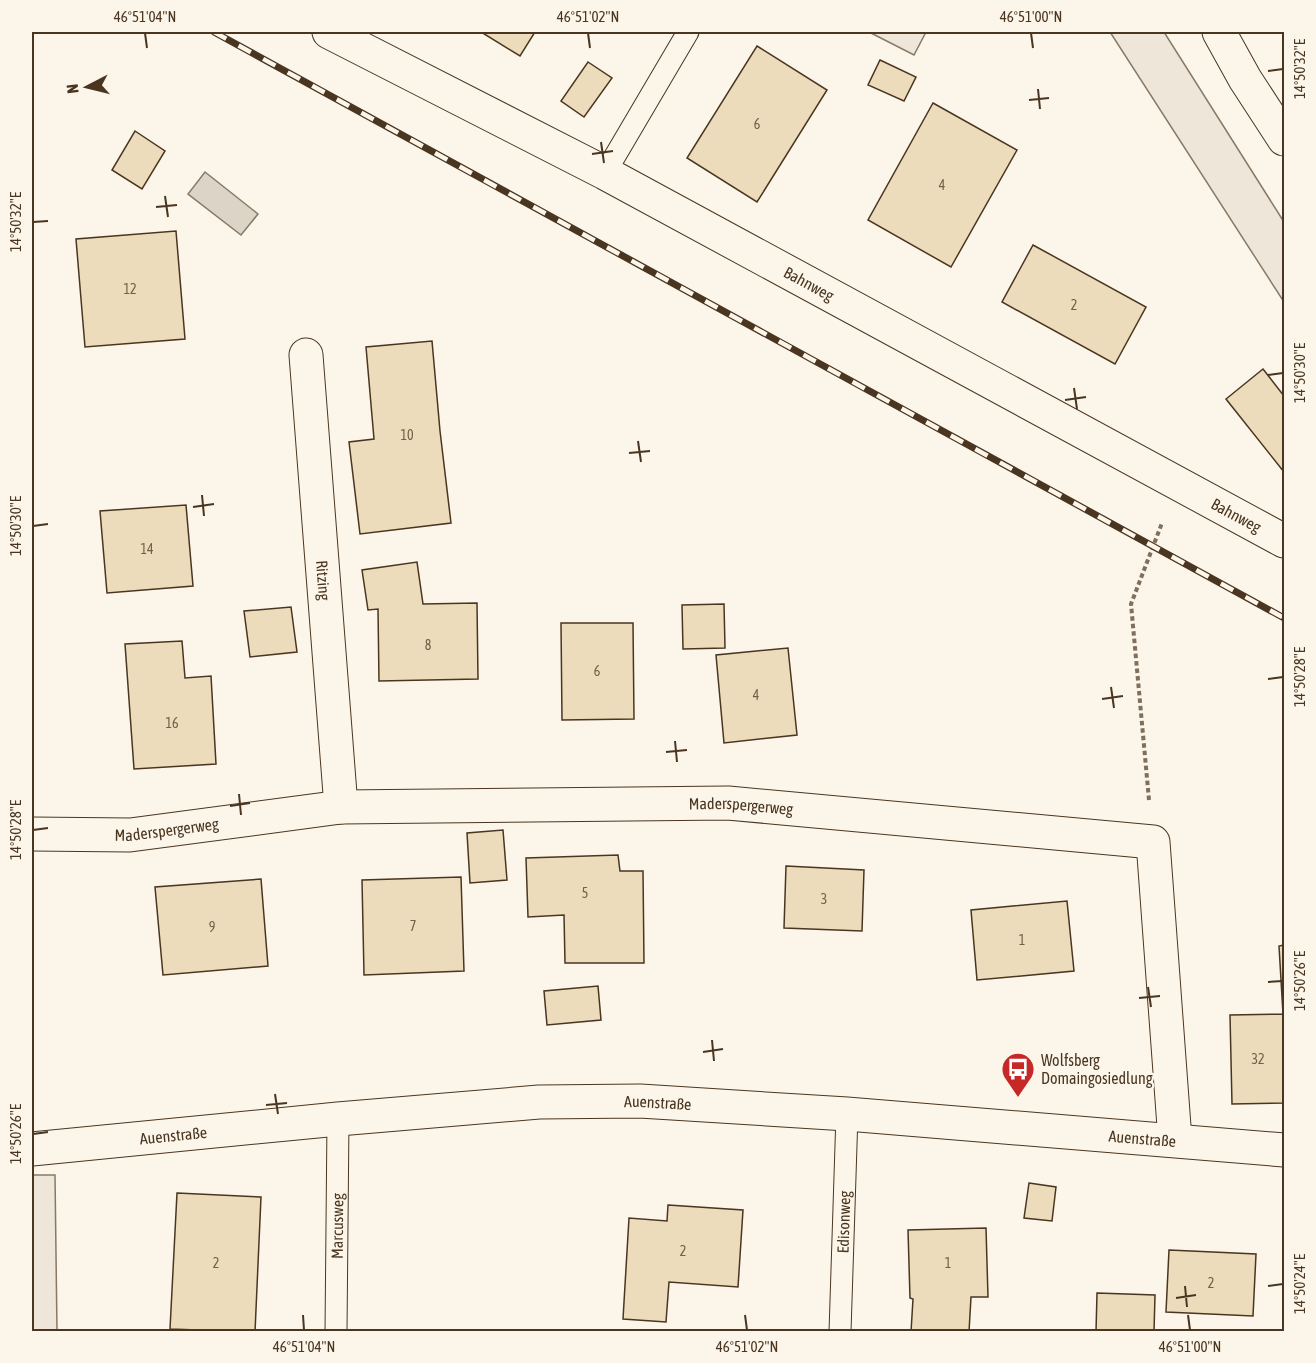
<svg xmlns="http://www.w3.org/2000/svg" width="1316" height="1363" viewBox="0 0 1316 1363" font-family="'Asap Condensed',sans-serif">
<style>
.green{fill:#ede6d9;stroke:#887966;stroke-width:1.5}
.water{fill:#dcd4c6;stroke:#887966;stroke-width:1.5}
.building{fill:#ecdcbc;stroke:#4a3520;stroke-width:1.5}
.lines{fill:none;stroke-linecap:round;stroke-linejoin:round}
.lane-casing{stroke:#4a3520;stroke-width:23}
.street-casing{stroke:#4a3520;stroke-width:35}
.secondary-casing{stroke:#4a3520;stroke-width:35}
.primary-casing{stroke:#4a3520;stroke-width:35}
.path{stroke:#7f6f5c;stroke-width:4;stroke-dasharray:4.5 3;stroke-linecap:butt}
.lane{stroke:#fbf6e9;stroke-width:21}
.street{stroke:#fbf6e9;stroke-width:33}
.secondary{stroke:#fbf6e9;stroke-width:33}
.primary{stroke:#fbf6e9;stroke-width:33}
.rail-casing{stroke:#4a3520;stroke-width:7}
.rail{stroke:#fbf6e9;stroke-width:4.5;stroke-dasharray:14;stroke-linecap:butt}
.ticks{fill:none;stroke:#4a3520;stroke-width:2}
.labels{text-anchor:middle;stroke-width:4.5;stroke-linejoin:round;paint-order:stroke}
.number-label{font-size:14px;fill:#725f47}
.street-label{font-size:16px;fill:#4a3520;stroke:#fbf6e9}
.poi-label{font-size:16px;fill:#4a3520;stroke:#fbf6e9;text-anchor:start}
.neatline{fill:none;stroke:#4a3520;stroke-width:2}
.ticks-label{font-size:15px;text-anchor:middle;fill:#4a3520}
</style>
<rect width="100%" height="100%" fill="#fbf6e9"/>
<g class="green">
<polygon points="869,32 926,32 914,55"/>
<polygon points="1110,32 1164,32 1284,222 1284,302"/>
<polygon points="32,1175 55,1175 57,1331 32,1331"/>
</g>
<polygon class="water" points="205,172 258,214 241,235 188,194"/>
<g class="building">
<polygon points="481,32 535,32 520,56"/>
<polygon points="757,46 827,90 757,202 687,158"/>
<polygon points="880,60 916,77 904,101 868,85"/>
<polygon points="588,62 612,78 584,117 561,101"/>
<polygon points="933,103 1017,150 951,267 868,220"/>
<polygon points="135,131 165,151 142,189 112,170"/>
<polygon points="176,231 185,339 85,347 76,239"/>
<polygon points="1033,245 1146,307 1115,364 1002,302"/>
<polygon points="432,341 440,431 451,523 360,534 349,442 374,439 366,347"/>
<polygon points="1263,369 1284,396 1284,472 1226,399"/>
<polygon points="186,505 193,586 107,593 100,511"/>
<polygon points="417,562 423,604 477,603 478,679 379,681 378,609 368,610 362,570"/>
<polygon points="724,604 725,648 683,649 682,605"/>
<polygon points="291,607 297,652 250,657 244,611"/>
<polygon points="561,623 633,623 634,719 562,720"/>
<polygon points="182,641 185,678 211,676 216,764 134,769 125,644"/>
<polygon points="788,648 797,735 724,743 716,655"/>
<polygon points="503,830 507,880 470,883 467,833"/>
<polygon points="618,855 620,871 643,871 644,963 565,963 564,915 528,917 526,858"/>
<polygon points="786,866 864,870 862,931 784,928"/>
<polygon points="461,877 464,971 364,975 362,880"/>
<polygon points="261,879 268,966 163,975 155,887"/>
<polygon points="1067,901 1074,971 977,980 971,910"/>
<polygon points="1284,945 1284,1103 1232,1104 1230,1015 1283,1014 1279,946"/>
<polygon points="598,986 601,1020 547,1025 544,991"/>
<polygon points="1029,1183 1056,1187 1052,1221 1024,1218"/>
<polygon points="177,1193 261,1197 255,1332 170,1329"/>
<polygon points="668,1205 743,1210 738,1287 669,1282 666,1322 623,1319 629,1218 667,1221"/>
<polygon points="986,1228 988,1297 971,1297 969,1332 911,1332 913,1299 910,1298 908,1230"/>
<polygon points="1169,1250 1256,1254 1253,1316 1166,1312"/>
<polygon points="1097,1293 1155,1295 1154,1332 1096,1332"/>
</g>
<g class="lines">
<defs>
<g id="lane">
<polyline points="605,173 688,32"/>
<path id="s1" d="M336,1332L338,1119"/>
<path id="s2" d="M840,1332L847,1114"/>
</g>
<g id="street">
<path id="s3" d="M329,32L605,173L1284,541"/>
<path id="s4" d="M306,355L341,807"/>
<path id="s5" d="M32,834L130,835L341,807L728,803L1153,842L1175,1140"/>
</g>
<g id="secondary">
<path id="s6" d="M32,1149L338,1119L539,1102L640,1101L847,1114L1284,1150"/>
</g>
<polyline id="primary" points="1219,32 1245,79 1284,139"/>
</defs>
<use href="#lane" class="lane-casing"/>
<use href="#street" class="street-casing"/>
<use href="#secondary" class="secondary-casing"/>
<use href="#primary" class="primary-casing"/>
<polyline class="path" points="1149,800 1131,604 1162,523"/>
<use href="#lane" class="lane"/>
<use href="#street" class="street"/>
<use href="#secondary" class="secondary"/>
<use href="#primary" class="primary"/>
<defs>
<polyline id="rail" points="214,32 1284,618"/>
</defs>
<use href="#rail" class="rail-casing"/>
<use href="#rail" class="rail"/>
</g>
<path class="ticks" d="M145,33L147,48M588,33L590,48M1031,33L1033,48M1268,71L1283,69M1038,89L1040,109M1029,100L1049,98M601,142L604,163M592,154L613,151M165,196L168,217M156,207L177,205M33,222L48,221M1268,375L1283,373M1074,388L1077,409M1065,400L1086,397M638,441L641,462M629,453L650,451M202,495L204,516M193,507L214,504M33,526L48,524M1268,679L1283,677M1111,687L1114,708M1102,699L1123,696M675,741L677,762M666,752L687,750M239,794L241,815M230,806L250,803M33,830L48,828M1268,982L1283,981M1148,987L1151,1007M1139,998L1160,996M712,1040L714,1061M703,1052L723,1049M275,1094L278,1114M266,1105L287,1103M33,1134L48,1132M1185,1286L1187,1307M1268,1286L1283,1284M1176,1298L1196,1295M303,1315L304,1330M745,1315L747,1330M1188,1315L1190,1330"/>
<defs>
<symbol id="bus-pin" viewBox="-11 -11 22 30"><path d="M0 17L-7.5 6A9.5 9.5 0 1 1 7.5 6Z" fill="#c62828" stroke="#fbf6e9"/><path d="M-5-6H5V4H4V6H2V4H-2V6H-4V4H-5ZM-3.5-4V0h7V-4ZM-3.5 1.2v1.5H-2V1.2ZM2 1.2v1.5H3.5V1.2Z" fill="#fff"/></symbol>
</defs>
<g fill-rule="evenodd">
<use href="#bus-pin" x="999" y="1050" width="38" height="52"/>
</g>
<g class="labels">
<g class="number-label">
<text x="757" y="129">6</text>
<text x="942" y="190">4</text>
<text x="130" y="294">12</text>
<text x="1074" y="310">2</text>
<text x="407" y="440">10</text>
<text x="147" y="554">14</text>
<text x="428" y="650">8</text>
<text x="597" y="676">6</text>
<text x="756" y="700">4</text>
<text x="172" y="728">16</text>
<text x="585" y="898">5</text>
<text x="824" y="904">3</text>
<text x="413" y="931">7</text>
<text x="212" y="932">9</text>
<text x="1022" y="945">1</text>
<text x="1258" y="1064">32</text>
<text x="683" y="1256">2</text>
<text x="216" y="1268">2</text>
<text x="948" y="1268">1</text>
<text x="1211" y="1288">2</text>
</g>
<g class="street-label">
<text dy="6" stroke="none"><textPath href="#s3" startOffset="542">Bahnweg</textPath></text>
<text dy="6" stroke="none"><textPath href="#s3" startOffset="1028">Bahnweg</textPath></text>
<text dy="6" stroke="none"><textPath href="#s4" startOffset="226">Ritzing</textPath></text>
<text dy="6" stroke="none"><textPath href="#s5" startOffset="711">Maderspergerweg</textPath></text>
<text dy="6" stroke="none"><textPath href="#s5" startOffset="135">Maderspergerweg</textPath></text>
<text dy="6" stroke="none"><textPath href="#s6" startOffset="628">Auenstraße</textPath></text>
<text dy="6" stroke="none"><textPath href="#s6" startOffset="142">Auenstraße</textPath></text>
<text dy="6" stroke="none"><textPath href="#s6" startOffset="1114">Auenstraße</textPath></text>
<text dy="6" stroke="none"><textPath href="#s2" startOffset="110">Edisonweg</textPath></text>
<text dy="6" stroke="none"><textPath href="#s1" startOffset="106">Marcusweg</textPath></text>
</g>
<g class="poi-label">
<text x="1041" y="1066">Wolfsberg<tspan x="1041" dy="18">Domaingosiedlung</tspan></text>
</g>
</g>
<rect width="1316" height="1363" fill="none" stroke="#fbf6e9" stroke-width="66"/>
<g transform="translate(87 87) rotate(263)" stroke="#fbf6e9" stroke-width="4.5" paint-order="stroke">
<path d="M0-4.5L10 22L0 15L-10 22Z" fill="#4a3520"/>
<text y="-9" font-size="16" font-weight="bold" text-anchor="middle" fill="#4a3520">N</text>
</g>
<rect x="33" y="33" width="1250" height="1297" class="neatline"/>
<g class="ticks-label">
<text x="145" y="22">46°51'04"N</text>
<text x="588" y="22">46°51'02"N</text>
<text x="1031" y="22">46°51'00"N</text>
<text transform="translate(1300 69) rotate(-90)" y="5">14°50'32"E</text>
<text transform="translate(16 222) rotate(-90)" y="5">14°50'32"E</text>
<text transform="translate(1300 373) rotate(-90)" y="5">14°50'30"E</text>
<text transform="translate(16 526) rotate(-90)" y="5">14°50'30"E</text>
<text transform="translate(1300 677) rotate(-90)" y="5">14°50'28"E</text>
<text transform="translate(16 830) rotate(-90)" y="5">14°50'28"E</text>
<text transform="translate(1300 981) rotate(-90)" y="5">14°50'26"E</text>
<text transform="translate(16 1134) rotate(-90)" y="5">14°50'26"E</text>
<text transform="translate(1300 1284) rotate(-90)" y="5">14°50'24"E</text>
<text x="304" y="1352">46°51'04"N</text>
<text x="747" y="1352">46°51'02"N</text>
<text x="1190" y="1352">46°51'00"N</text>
</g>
</svg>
